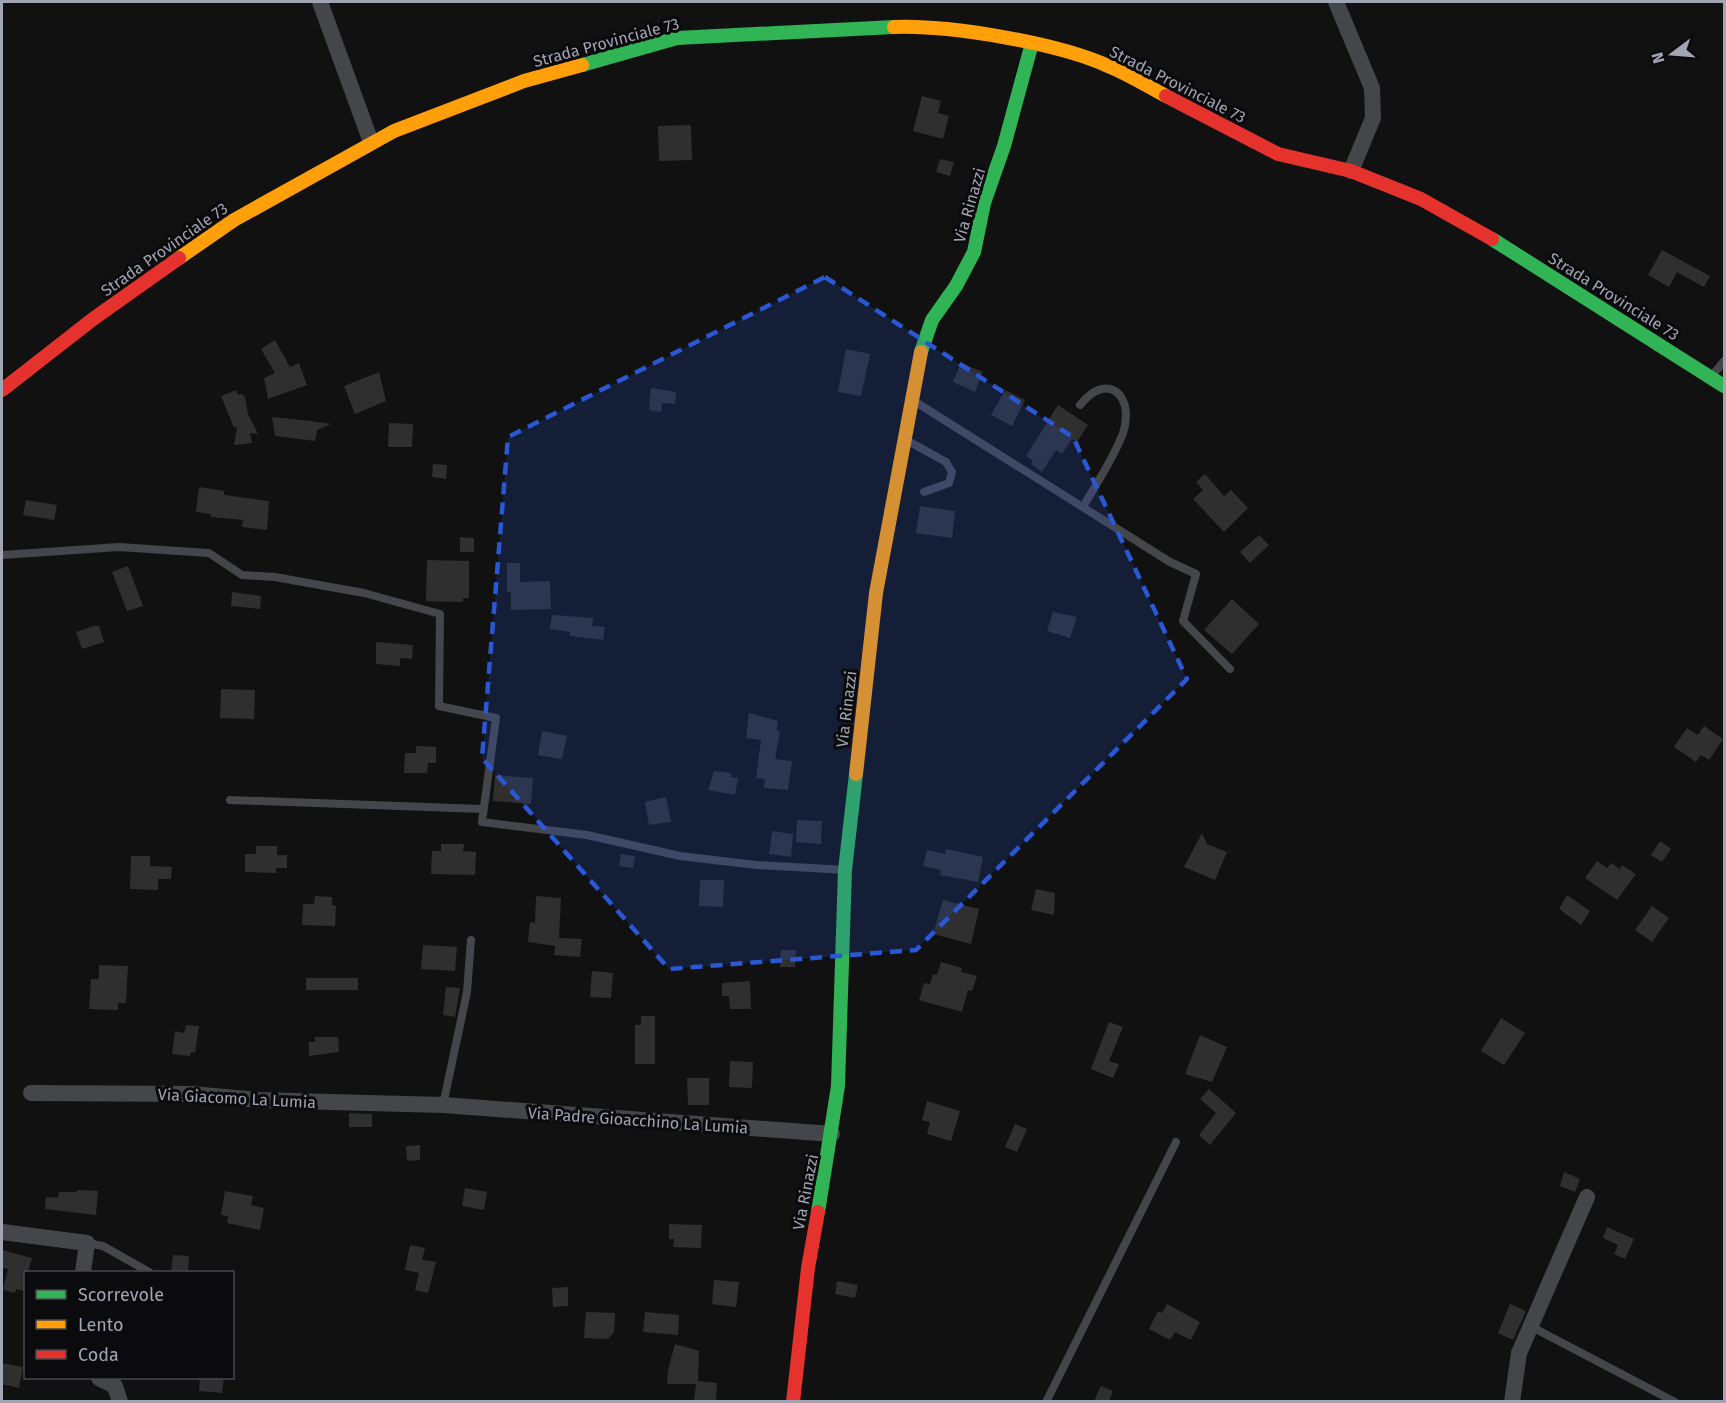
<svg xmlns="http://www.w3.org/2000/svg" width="1726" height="1403" viewBox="0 0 1726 1403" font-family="'Fira Sans',sans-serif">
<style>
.building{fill:#2f2f30}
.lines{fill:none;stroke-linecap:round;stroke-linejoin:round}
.lane{stroke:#45464a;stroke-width:8}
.street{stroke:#45464a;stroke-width:16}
.fast{stroke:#30b455;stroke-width:14}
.slow{stroke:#ff9f0a;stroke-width:14}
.jam{stroke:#e5322d;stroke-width:14}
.marked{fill:#2a57d4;fill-opacity:0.2;stroke:#2a57d4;stroke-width:4.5;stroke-dasharray:12 8;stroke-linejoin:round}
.labels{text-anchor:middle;stroke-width:6;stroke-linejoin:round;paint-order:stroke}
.street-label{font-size:16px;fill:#a1a4b3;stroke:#0b0b0d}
</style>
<rect width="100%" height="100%" fill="#111"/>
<g class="building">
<polygon points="922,96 941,101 938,113 949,116 943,139 913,131"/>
<polygon points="691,125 692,160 659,161 658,126"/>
<polygon points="940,159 954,162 950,176 936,172"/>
<polygon points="1662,250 1710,276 1704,287 1677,272 1669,287 1648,275"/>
<polygon points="275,340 290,367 299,363 307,385 268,399 264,378 275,373 261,349"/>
<polygon points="846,349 870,354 861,396 838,392"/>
<polygon points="961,363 983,372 975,392 953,382"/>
<polygon points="379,372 386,401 355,414 344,386"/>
<polygon points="651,388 676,392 675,404 662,403 661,412 649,410"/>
<polygon points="236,390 238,395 242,394 245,397 248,414 258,434 250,433 252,443 234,445 237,427 234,428 221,396"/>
<polygon points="1005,390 1025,400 1012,426 991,415"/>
<polygon points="1058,405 1088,425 1077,442 1072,439 1062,454 1056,450 1042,472 1031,464 1033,461 1026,456"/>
<polygon points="272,417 311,421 331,424 317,430 315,441 275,436"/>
<polygon points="389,423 413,424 412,447 388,447"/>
<polygon points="433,464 447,465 446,479 432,477"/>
<polygon points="1205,474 1224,496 1231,490 1248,508 1224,532 1193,499 1203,490 1196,482"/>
<polygon points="199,487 224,491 224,495 269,501 267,530 242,527 243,520 211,517 211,514 196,512"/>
<polygon points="26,500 57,505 54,520 23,515"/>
<polygon points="920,506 955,511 952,538 916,533"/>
<polygon points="1259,535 1269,545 1250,563 1240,552"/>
<polygon points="460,537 474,538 474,552 460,552"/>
<polygon points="427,560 469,561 469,598 463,598 463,602 426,601"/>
<polygon points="507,563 520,563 520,582 550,581 551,609 511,610 511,592 507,592"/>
<polygon points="128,566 143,606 127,611 112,572"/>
<polygon points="232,592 261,596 260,609 231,606"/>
<polygon points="1232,599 1259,624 1232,654 1204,630"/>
<polygon points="1053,612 1077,617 1070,638 1047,631"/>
<polygon points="552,615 593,618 592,626 605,627 603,640 570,636 570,632 550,629"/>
<polygon points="93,626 99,626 104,642 82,649 76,632"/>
<polygon points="376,642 413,645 412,659 400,658 400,666 376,664"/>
<polygon points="221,689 255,690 254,719 220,718"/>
<polygon points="749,713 778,721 777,731 780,731 775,759 792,761 788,790 764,788 765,779 756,778 761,740 746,738"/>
<polygon points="1704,726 1723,739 1709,760 1701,755 1696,762 1674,747 1687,728 1698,735"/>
<polygon points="542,731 567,736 562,759 538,755"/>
<polygon points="416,746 436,747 436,763 428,763 427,773 404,773 405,753 416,753"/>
<polygon points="714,771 731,773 731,777 738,778 735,795 708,790"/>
<polygon points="495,775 533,778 531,804 493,801"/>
<polygon points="666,797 671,822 649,825 645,802"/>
<polygon points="797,820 822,821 821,844 796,842"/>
<polygon points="772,831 793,834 791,857 769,854"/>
<polygon points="1202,833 1207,844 1227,852 1215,880 1184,867"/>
<polygon points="1660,841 1671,849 1662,862 1651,855"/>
<polygon points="441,844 464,844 463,851 476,852 475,875 431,874 432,851 441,851"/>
<polygon points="256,846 277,846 277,855 287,855 287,868 276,868 276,873 245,872 245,854 256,854"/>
<polygon points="946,849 983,857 978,882 940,875 941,870 923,866 927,850 945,854"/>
<polygon points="621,854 635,856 633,868 619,866"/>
<polygon points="131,856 150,856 150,866 172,867 171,879 158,879 158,890 130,889"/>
<polygon points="1597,861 1607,868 1611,863 1620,869 1622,865 1636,874 1617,900 1585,878"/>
<polygon points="700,880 724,880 723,907 699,906"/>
<polygon points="1036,889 1055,893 1054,915 1031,910"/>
<polygon points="1567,895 1590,911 1581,925 1559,909"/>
<polygon points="315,896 332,897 332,905 336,906 335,926 302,925 303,904 314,904"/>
<polygon points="536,896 561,898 559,938 582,939 580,957 554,955 555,946 528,942 530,922 535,923"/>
<polygon points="943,900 979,909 971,944 933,934"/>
<polygon points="1652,906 1669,918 1652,942 1635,930"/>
<polygon points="423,945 457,947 455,971 421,969"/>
<polygon points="781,950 796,950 795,967 780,967"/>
<polygon points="941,962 962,968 961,972 977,976 972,991 968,990 962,1012 919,1000 924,983 930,984 933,974 937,975"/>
<polygon points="99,965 128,966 126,1003 118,1003 118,1010 89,1009 91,979 99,979"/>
<polygon points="592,971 613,973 611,998 590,997"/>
<rect x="306" y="978" width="52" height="12"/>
<polygon points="750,981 751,1009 730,1009 729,996 722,996 722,983"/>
<polygon points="446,987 460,988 455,1017 443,1015"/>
<polygon points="641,1016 655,1016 655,1064 635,1064 635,1025 641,1025"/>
<polygon points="1501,1018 1525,1033 1504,1065 1481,1051"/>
<polygon points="1109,1022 1123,1027 1109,1061 1119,1064 1113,1078 1091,1069"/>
<polygon points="186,1025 199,1026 195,1053 191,1052 190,1056 172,1054 175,1031 184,1033"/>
<polygon points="1200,1035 1227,1047 1212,1082 1185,1074"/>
<polygon points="315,1037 338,1037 339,1052 309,1056 309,1042 315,1042"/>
<polygon points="730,1061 753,1062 752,1088 729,1087"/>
<polygon points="687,1078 709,1078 709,1105 688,1105"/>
<polygon points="1209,1089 1236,1113 1210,1145 1199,1135 1216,1113 1200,1099"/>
<polygon points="927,1101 960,1111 951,1141 927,1134 930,1122 922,1120"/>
<polygon points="349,1113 372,1114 372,1127 349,1127"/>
<polygon points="1015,1124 1027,1129 1017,1152 1005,1147"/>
<polygon points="420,1145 420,1160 407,1161 406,1146"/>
<polygon points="1564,1172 1580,1179 1575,1192 1560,1186"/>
<polygon points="465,1188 487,1192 484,1210 462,1206"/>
<polygon points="77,1190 98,1191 96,1215 45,1209 46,1197 58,1198 59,1192 77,1192"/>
<polygon points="225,1191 253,1196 251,1205 264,1208 260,1230 227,1223 228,1216 221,1215"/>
<polygon points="669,1224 702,1225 701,1248 673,1247 674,1239 669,1239"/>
<polygon points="1607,1227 1634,1239 1625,1259 1614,1254 1618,1245 1603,1238"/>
<polygon points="410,1245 425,1248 422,1260 436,1262 428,1293 415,1290 419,1273 405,1270"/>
<polygon points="2,1250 32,1258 28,1272 26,1272 24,1291 16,1289 15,1293 3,1290 8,1269 2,1268"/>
<polygon points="173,1255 189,1256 188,1271 171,1272"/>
<polygon points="714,1280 739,1282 736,1307 712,1304"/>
<polygon points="837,1281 858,1285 855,1298 835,1294"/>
<polygon points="568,1287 568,1306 553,1307 552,1288"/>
<polygon points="1167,1304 1200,1322 1191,1340 1175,1332 1170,1340 1149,1329 1158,1311 1162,1313"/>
<polygon points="1510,1304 1526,1311 1513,1340 1498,1333"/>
<polygon points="586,1312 615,1313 614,1332 608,1339 584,1338"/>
<polygon points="645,1312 679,1315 678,1335 643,1332"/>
<polygon points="675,1344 699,1351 698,1381 717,1383 716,1401 694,1401 696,1384 667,1384 668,1370"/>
<polygon points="2,1363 23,1367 19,1388 2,1384"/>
<polygon points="200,1377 224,1377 222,1393 199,1391"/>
<polygon points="1101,1386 1113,1391 1109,1401 1094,1401"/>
</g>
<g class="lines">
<g class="lane">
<polyline points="1711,377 1724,361"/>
<polyline points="914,401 1170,562 1196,574 1183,621 1230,669"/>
<path d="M1080,405C1108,370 1135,396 1123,433C1114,458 1096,484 1083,507"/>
<polyline points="908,441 946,462 952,472 949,483 924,492"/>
<polyline points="2,555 119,547 209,553 242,575 275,577 364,593 440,614 439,706 496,718 482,822 587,835 680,856 756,865 845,870"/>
<polyline points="230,800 482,809"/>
<polyline points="443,1105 467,992 471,940"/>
<polyline points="87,1243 103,1246 149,1272"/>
<polyline points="1530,1326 1675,1402"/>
<polyline points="1046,1402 1176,1142"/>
</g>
<g class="street">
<polyline points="320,2 371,142"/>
<polyline points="1336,2 1372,88 1373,118 1351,171"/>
<polyline points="31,1093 191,1094 258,1100 443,1105 832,1134"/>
<polyline points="2,1232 87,1243 83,1272"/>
<polyline points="99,1378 115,1386 120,1402"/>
<polyline points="1512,1402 1519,1353 1587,1197"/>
</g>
<g class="fast">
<polyline points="582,65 677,38 894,27"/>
<polyline points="1492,239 1724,386"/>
<polyline points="921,352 932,320 956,286 974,252 984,203 1004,146 1032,43"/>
<polyline points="818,1212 838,1086 845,870 856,774"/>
</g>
<g class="slow">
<path d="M894,27C951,25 1057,43 1108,66C1128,74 1147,86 1166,96"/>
<polyline points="179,258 234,220 394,131 524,81 582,65"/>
<polyline points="856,774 876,593 921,352"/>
</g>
<g class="jam">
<polyline points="1166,96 1278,154 1351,171 1421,199 1492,239"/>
<polyline points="2,390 93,319 179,258"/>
<polyline points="793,1402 808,1268 818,1212"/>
</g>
</g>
<path class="marked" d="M825,277L1073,437L1187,679L916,950L669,969L482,758L508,437Z"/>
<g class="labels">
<g class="street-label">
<text transform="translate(606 42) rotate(-15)" y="6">Strada Provinciale 73</text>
<text transform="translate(1178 84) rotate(27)" y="6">Strada Provinciale 73</text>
<text transform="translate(969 205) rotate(-74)" y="6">Via Rinazzi</text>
<text transform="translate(164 249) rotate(-35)" y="6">Strada Provinciale 73</text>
<text transform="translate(1614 296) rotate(32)" y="6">Strada Provinciale 73</text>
<text transform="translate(846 709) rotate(-83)" y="6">Via Rinazzi</text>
<text transform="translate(237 1098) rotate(3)" y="6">Via Giacomo La Lumia</text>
<text transform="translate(638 1120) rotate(4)" y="6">Via Padre Gioacchino La Lumia</text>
<text transform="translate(805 1192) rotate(-79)" y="6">Via Rinazzi</text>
</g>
</g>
<rect width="1726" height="1403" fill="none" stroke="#a1a4b3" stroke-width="6"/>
<rect x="24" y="1271" width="210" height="108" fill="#0b0b0d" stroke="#47484f" stroke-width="1.5"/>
<rect x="36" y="1290" width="30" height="9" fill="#30b455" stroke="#47484f" stroke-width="1.5"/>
<text x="78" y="1301" font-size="18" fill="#a1a4b3">Scorrevole</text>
<rect x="36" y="1320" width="30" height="9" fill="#ff9f0a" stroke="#47484f" stroke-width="1.5"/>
<text x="78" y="1331" font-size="18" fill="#a1a4b3">Lento</text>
<rect x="36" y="1350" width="30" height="9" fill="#e5322d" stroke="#47484f" stroke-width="1.5"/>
<text x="78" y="1361" font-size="18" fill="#a1a4b3">Coda</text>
<g transform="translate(1672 54) rotate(254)" stroke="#0b0b0d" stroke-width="4.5" paint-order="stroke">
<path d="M0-4.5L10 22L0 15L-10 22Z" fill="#a1a4b3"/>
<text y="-9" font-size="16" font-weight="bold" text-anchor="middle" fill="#a1a4b3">N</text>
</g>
</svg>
